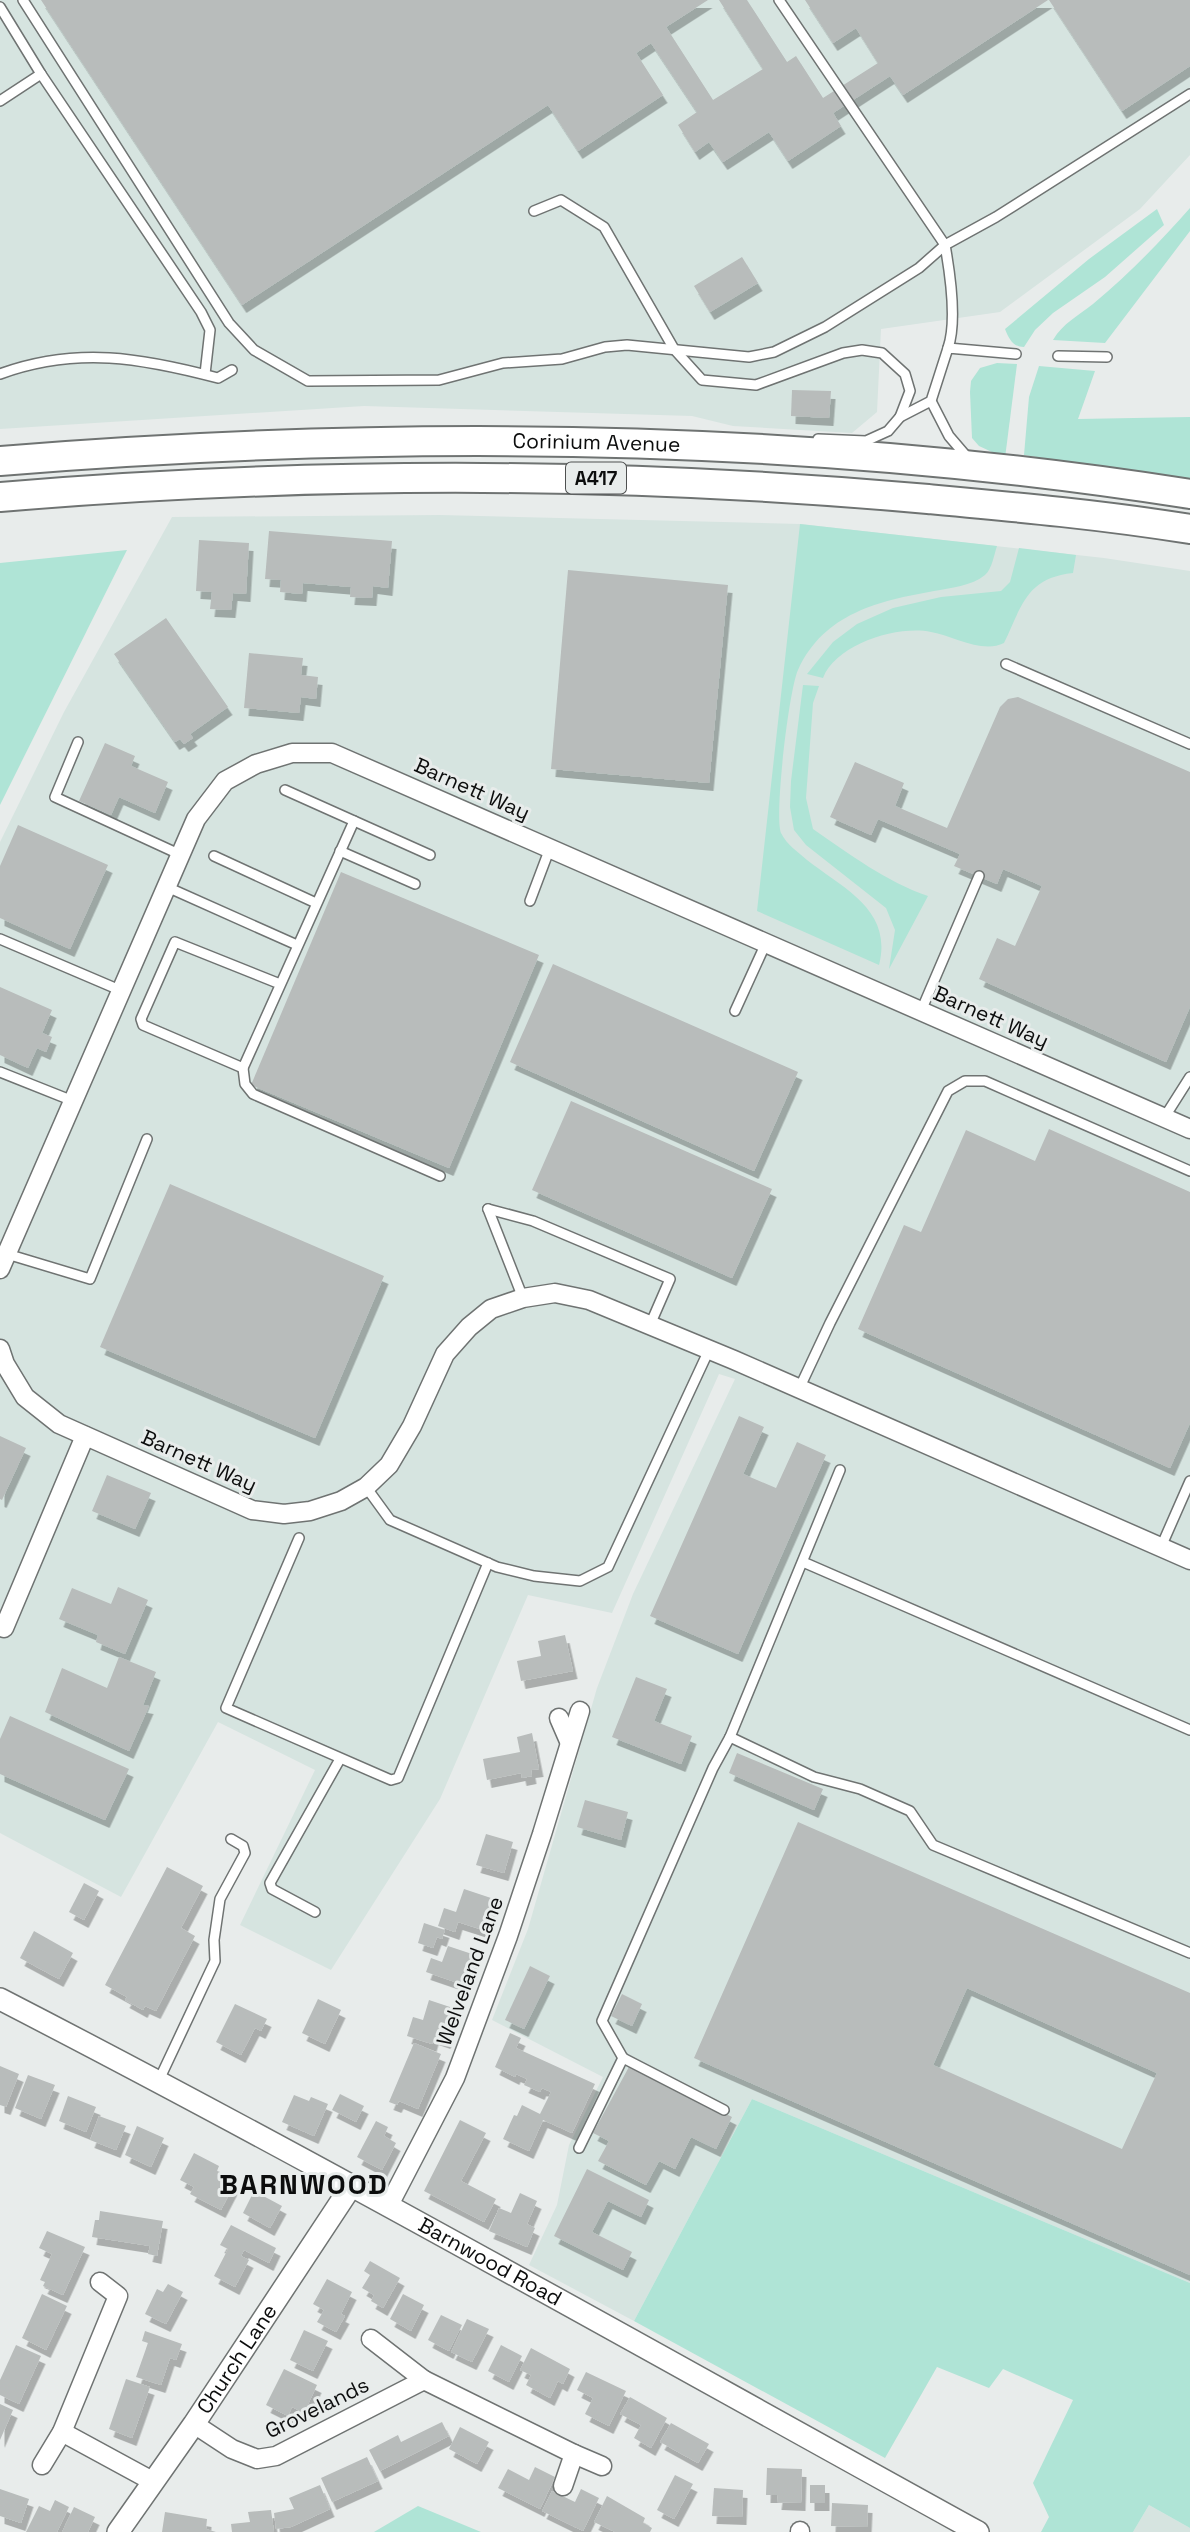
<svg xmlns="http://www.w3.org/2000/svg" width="1190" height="2532" viewBox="0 0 1190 2532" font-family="'Space Grotesk',sans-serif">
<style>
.built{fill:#d6e4e0}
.green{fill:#afe4d6}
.building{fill:#b8bcbb;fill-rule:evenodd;filter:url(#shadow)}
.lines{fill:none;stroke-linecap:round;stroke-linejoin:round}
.service-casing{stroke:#6f7372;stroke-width:12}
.minor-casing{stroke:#6f7372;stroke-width:21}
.tertiary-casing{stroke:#6f7372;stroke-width:24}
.trunk-casing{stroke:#6f7372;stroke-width:32}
.service{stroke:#fff;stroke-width:9}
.minor{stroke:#fff;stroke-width:18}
.tertiary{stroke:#fff;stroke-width:21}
.trunk{stroke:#fff;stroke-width:28}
.labels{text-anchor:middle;stroke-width:6;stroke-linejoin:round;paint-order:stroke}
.shield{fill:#e8eceb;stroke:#4e5050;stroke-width:2}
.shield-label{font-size:19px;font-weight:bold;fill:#0c0d0d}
.street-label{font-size:21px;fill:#0c0d0d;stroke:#e8eceb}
.district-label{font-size:28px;font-weight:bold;letter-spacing:2px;fill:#0c0d0d;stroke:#e8eceb}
</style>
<defs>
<filter id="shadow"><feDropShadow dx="4.5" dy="8" stdDeviation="0" flood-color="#0004"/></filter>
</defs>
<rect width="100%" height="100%" fill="#e8eceb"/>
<g class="built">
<polygon points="0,0 1190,0 1190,155 1140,209 1000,312 881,329 877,412 852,433 733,426 692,416 364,406 0,429"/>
<polygon points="440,515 800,524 1104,558 1190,571 1190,2283 752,2099 634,2321 529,2265 557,2205 569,2145 603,2077 492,2020 528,1929 597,1688 633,1594 735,1379 719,1374 612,1613 528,1595 440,1799 331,1970 240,1925 315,1770 218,1722 121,1897 0,1833 0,842 64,712 172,517"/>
<polygon points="1149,2505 1190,2528 1190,2532 1133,2532"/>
</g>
<g class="green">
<path d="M1190,208V231L1105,343L1053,340C1063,323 1078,316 1093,304C1128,275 1160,242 1190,208Z"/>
<path d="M1157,209L1164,225L1105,277L1053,313L1035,330L1024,347C1013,347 1009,339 1005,329L1089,259Z"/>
<polygon points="997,363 1017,364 1005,458 979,446 972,438 970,392 971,381 980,368"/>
<polygon points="1039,366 1095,371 1078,419 1190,417 1190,482 1024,455 1029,397"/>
<path d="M800,524L997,546C994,555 992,569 985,575C972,586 950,588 934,591C879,601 824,613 798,670C789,689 774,816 781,833C787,845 798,852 807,860C844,889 893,910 879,965L757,911Z"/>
<path d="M1019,548L1076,555L1073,573C1026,578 1022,606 1004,643C982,654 954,636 931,632C898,625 836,644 823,678L807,674L833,642L857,624L893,608L941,597L1001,591L1010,582Z"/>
<polygon points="127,550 0,805 0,563"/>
<path d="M803,685L819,686L813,703L806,798L813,829C849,854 887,882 928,896L889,969L895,930L886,908L806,845L794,830L790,807L791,781Z"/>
<polygon points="752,2099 1190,2283 1190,2528 1149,2505 1133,2532 1041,2532 1049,2517 1033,2483 1073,2400 1003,2369 989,2388 937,2367 885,2458 634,2321"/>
<polygon points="418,2506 481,2532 374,2532"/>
</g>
<g class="building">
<polygon points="41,0 708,0 666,27 713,100 763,69 719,0 747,0 787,62 796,56 823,98 878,63 856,28 833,43 805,0 1048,0 903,95 890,76 833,113 841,126 788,161 769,132 723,162 709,142 695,152 678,125 697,112 651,43 636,53 663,95 578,151 548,105 242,305"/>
<polygon points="1049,0 1190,0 1190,66 1122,111"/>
<polygon points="742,257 758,283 710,312 694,286"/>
<polygon points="792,390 831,391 829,418 791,416"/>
<polygon points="269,531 392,541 388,588 373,586 372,598 350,597 351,587 303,583 302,594 280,592 281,580 265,579"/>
<polygon points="199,540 249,543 246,594 233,593 231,610 210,609 212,592 196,591"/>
<polygon points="568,570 728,585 709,783 551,769"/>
<polygon points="166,618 228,707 190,734 193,738 184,744 180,739 175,742 114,654"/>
<polygon points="249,653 303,658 301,675 318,677 316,699 301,697 299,713 244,708"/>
<polygon points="1018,697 1190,772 1190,1007 1166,1062 979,979 997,938 1015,946 1042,886 1003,869 997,884 954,866 960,854 878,819 871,835 830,817 855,762 904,783 895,806 947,828 1000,707 1008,699"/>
<polygon points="105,743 135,756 131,766 168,782 155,813 119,797 111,815 79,801"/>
<polygon points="18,825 108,865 70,949 0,918 0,866"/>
<polygon points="341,872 539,955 449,1168 251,1085"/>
<polygon points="553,964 798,1072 754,1171 510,1062"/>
<polygon points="0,987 52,1010 42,1033 52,1037 46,1052 37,1048 28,1068 0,1055"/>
<polygon points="571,1101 772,1189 732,1278 532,1190"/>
<polygon points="1049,1129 1190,1192 1190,1423 1170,1468 858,1329 904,1225 921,1232 966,1130 1035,1161"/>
<polygon points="170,1184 384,1276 315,1438 100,1347"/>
<polygon points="739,1416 764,1427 743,1474 776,1488 797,1442 826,1455 738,1654 650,1616"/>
<polygon points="0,1436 26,1448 2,1500 0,1499"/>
<polygon points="107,1475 151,1493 135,1529 92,1511"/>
<polygon points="118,1587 148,1600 125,1654 96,1642 98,1635 59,1619 72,1588 111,1604"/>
<polygon points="565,1635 573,1671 521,1681 517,1661 541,1656 538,1641"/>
<polygon points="119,1657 156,1672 143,1705 149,1706 129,1751 45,1712 62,1668 107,1688"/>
<polygon points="636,1677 667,1689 654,1721 692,1736 681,1764 612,1737"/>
<polygon points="10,1716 129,1769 105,1820 0,1774 0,1739"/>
<polygon points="532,1733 539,1769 531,1770 532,1776 522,1778 521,1773 487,1780 483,1759 520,1752 517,1737"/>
<polygon points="737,1753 823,1789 814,1810 729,1773"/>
<polygon points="585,1800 628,1812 621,1840 577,1827"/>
<path d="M798,1822L1190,1993V2275L694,2058ZM967,1988L1157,2073L1122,2149L933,2065Z"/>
<polygon points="486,1834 513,1842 504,1873 476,1865"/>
<polygon points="167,1867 203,1886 181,1928 195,1936 156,2011 145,2006 143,2010 125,2000 127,1997 105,1985"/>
<polygon points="84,1883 99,1891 84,1920 69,1912"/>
<polygon points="464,1889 494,1899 483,1930 458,1922 455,1932 438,1926 444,1908 456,1912"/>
<polygon points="424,1923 445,1930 442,1939 437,1937 433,1948 418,1943"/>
<polygon points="34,1931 73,1953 59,1979 20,1958"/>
<polygon points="448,1946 475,1955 464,1985 426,1972 431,1958 442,1962"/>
<polygon points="530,1966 550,1976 524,2029 505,2020"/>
<polygon points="622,1994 642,2004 632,2026 611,2016"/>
<polygon points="318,1999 341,2010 325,2044 302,2033"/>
<polygon points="429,2000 456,2009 446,2041 434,2037 432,2044 407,2036 413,2017 423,2020"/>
<polygon points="235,2004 267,2019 261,2031 255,2028 241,2055 216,2042"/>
<polygon points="510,2033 521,2038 516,2048 595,2084 572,2133 543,2120 529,2151 503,2139 514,2115 517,2116 522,2105 540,2114 551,2092 542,2088 540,2092 524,2085 527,2079 516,2074 515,2077 495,2067"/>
<polygon points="414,2043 441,2054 418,2109 399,2101 397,2105 389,2102"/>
<polygon points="630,2065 732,2117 716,2149 691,2137 675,2169 659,2161 646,2185 598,2161 609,2141 593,2133"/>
<polygon points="0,2066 19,2074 6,2107 0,2105"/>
<polygon points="28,2075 55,2085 41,2119 15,2108"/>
<polygon points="340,2094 364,2106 356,2122 332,2110"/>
<polygon points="294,2095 309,2101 311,2097 328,2104 314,2136 282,2122"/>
<polygon points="68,2096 96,2107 86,2132 59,2121"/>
<polygon points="99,2116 126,2126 116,2150 90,2140"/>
<polygon points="460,2120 486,2133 461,2181 496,2199 484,2222 424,2191"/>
<polygon points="376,2121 388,2127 384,2136 396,2143 382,2170 357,2157"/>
<polygon points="137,2126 164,2138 151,2167 125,2155"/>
<polygon points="194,2153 219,2166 217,2171 236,2181 221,2210 190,2194 194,2187 180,2180"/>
<polygon points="587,2169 649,2200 641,2217 608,2201 592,2232 632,2252 623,2270 554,2236"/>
<polygon points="254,2191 282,2206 270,2228 243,2213"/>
<polygon points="520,2193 537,2201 527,2224 535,2228 527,2247 489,2231 499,2208 511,2213"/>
<polygon points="100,2211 163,2221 157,2256 148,2254 150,2246 92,2237 95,2220 99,2220"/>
<polygon points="231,2225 276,2248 269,2263 244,2250 241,2256 249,2260 235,2287 214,2276 228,2249 220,2245"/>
<polygon points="47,2231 85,2247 63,2295 43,2286 45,2282 40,2280 52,2254 39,2248"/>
<polygon points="370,2261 400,2278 383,2308 371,2301 374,2295 362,2288 370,2275 364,2271"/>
<polygon points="327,2279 352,2292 341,2314 345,2316 336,2332 317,2322 324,2310 313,2304"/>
<polygon points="168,2284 183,2292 166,2324 145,2314 157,2289 163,2292"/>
<polygon points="42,2294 67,2306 46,2350 22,2338"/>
<polygon points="403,2294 424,2305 411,2331 390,2319"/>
<polygon points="441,2315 462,2325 449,2351 428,2340"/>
<polygon points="467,2319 489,2329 472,2362 451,2352"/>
<polygon points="304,2330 328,2341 313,2371 290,2360"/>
<polygon points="145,2331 182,2344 176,2360 170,2358 161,2385 136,2377 148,2343 142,2341"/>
<polygon points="16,2345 41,2356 19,2404 0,2395 0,2380"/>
<polygon points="501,2345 522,2356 509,2382 488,2371"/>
<polygon points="531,2348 570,2369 563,2384 558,2381 550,2398 526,2385 531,2375 520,2370"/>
<polygon points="284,2369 317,2385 304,2413 292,2407 288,2416 266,2405"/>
<polygon points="586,2372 626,2391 609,2426 585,2414 593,2398 577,2390"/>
<polygon points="126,2379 150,2387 132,2438 109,2429"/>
<polygon points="630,2397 667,2418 651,2448 634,2438 641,2425 620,2414"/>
<polygon points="0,2404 13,2410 0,2440"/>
<polygon points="442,2422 449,2436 380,2471 369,2450 398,2435 401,2442"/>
<polygon points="671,2423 709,2444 698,2463 660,2442"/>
<polygon points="460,2427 489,2442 477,2464 449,2449"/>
<polygon points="367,2457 378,2481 332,2502 321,2478"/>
<polygon points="535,2467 555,2477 540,2509 498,2488 508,2469 529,2480"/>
<polygon points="767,2468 802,2469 801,2503 777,2502 778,2495 766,2495"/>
<polygon points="675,2475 693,2484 674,2519 657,2510"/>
<polygon points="320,2485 330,2509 291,2527 276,2529 274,2513 294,2509 289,2498"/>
<rect x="810" y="2485" width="15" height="18"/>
<polygon points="714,2488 743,2490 742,2517 712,2516"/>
<polygon points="0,2489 29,2499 21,2523 0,2516"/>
<polygon points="581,2489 599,2498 583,2531 542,2511 552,2491 575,2502"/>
<polygon points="607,2496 645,2518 643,2523 652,2528 650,2532 615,2532 594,2522"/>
<polygon points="55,2500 69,2507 57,2532 26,2532 39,2506 50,2511"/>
<polygon points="832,2503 868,2505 867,2527 831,2526"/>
<polygon points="74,2507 95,2517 88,2532 62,2532"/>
<polygon points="271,2510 274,2532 232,2532 231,2524 250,2522 248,2512"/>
<polygon points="165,2512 207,2519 206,2529 216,2532 162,2532"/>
</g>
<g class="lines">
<defs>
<g id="service">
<polyline points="23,0 229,323 254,350 308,381 439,380 503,363 562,359 605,347 627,345 749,357 774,352 825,327 919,268 945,245 996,217 1190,94"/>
<path d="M779,0L945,245C950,273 957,322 948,348"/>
<polyline points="0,7 41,74 201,312 210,330 205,374"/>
<polyline points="0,101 41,74"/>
<polyline points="534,211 561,200 604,227 674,349 702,380 756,385 843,353 862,350 882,353 905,374 910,391 900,417"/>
<polyline points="1058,356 1107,357"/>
<path d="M0,374C77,346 142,358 218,378L232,370"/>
<polyline points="931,401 949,436 967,457"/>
<polyline points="818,439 866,441 888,431 900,417 931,401 948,348 1016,354"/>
<polyline points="1006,664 1190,744"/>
<polyline points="78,742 55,797 181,855"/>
<polyline points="285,790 430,855"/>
<polyline points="340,851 415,884"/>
<polyline points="214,856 316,903"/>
<polyline points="167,887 297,945"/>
<polyline points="530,901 550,848"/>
<polyline points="0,939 122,991"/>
<polyline points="280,984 175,942 141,1019 143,1025 243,1068 354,821"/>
<polyline points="735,1011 766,943"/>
<polyline points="921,1011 979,876"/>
<polyline points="243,1068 245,1084 253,1094 440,1176"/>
<polyline points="0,1072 73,1101"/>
<polyline points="1164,1118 1190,1077"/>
<polyline points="488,1209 533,1221 670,1279 650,1325"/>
<polyline points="488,1209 523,1298"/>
<polyline points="7,1254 90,1279 147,1139"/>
<polyline points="799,1389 830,1323 948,1091 965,1081 985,1081 1190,1171"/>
<polyline points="366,1487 390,1520 497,1567 534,1576 580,1581 608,1567 709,1350"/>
<polyline points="299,1538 226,1708 391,1780 398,1778 488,1563"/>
<polyline points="1161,1547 1190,1481"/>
<polyline points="803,1562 1190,1730"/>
<polyline points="730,1737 814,1777 860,1789 910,1811 933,1845 1190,1953"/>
<polyline points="315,1912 272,1889 270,1883 340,1759"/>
<polyline points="623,2058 724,2110"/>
<polyline points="159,2080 215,1961 214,1940 220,1899 245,1853 243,1846 231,1839"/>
<polyline points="579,2148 623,2058 602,2021 713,1768 730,1737 840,1470"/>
</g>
<g id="minor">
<polyline points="0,1269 196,819 225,781 256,764 292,753 332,753 1190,1129"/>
<polyline points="0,1349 5,1364 25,1397 59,1424 252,1510 284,1514 310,1511 341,1501 366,1487 389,1465 412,1426 445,1354 469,1327 491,1309 523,1298 555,1293 589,1300 734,1360 1190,1560"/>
<polyline points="4,1628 85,1436"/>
<polyline points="559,1718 569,1741"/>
<polyline points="389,2205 455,2078 508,1936 542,1834 580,1711"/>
<polyline points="371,2339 424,2380"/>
<polyline points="194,2424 232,2449 257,2459 276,2456 424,2380 574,2454 602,2466"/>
<polyline points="62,2432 154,2482"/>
<polyline points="42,2465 62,2432 118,2296 100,2282"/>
<polyline points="563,2486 574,2454"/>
<polyline points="800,2532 800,2531"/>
</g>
<g id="tertiary">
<path id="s1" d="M0,1999C330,2169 653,2353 978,2532"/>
<path id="s2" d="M118,2532L194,2424L352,2185"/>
</g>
<g id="trunk">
<path id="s3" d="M0,461C396,429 797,432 1190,494"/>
<path d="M0,497C311,471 617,471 928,499C1015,507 1103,515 1190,529"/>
</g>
</defs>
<use href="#service" class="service-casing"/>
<use href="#minor" class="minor-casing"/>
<use href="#tertiary" class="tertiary-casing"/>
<use href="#trunk" class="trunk-casing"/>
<use href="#service" class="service"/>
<use href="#minor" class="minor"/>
<use href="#tertiary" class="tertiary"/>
<use href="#trunk" class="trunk"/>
</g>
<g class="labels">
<rect class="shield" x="566" y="462.5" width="60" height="31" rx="5"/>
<g class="shield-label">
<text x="596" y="485">A417</text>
</g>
<g class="street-label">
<text dy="7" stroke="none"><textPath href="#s3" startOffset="597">Corinium Avenue</textPath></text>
<text transform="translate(472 789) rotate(24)" y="7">Barnett Way</text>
<text transform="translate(991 1017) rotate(24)" y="7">Barnett Way</text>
<text transform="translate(199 1461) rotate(24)" y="7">Barnett Way</text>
<text transform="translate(470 1971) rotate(-70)" y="7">Welveland Lane</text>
<text dy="7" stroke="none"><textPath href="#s1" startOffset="556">Barnwood Road</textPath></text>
<text dy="7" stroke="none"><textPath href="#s2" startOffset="210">Church Lane</textPath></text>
<text transform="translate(317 2408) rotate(-26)" y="7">Grovelands</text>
</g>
<g class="district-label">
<text x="304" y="2194">BARNWOOD</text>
</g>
</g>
</svg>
